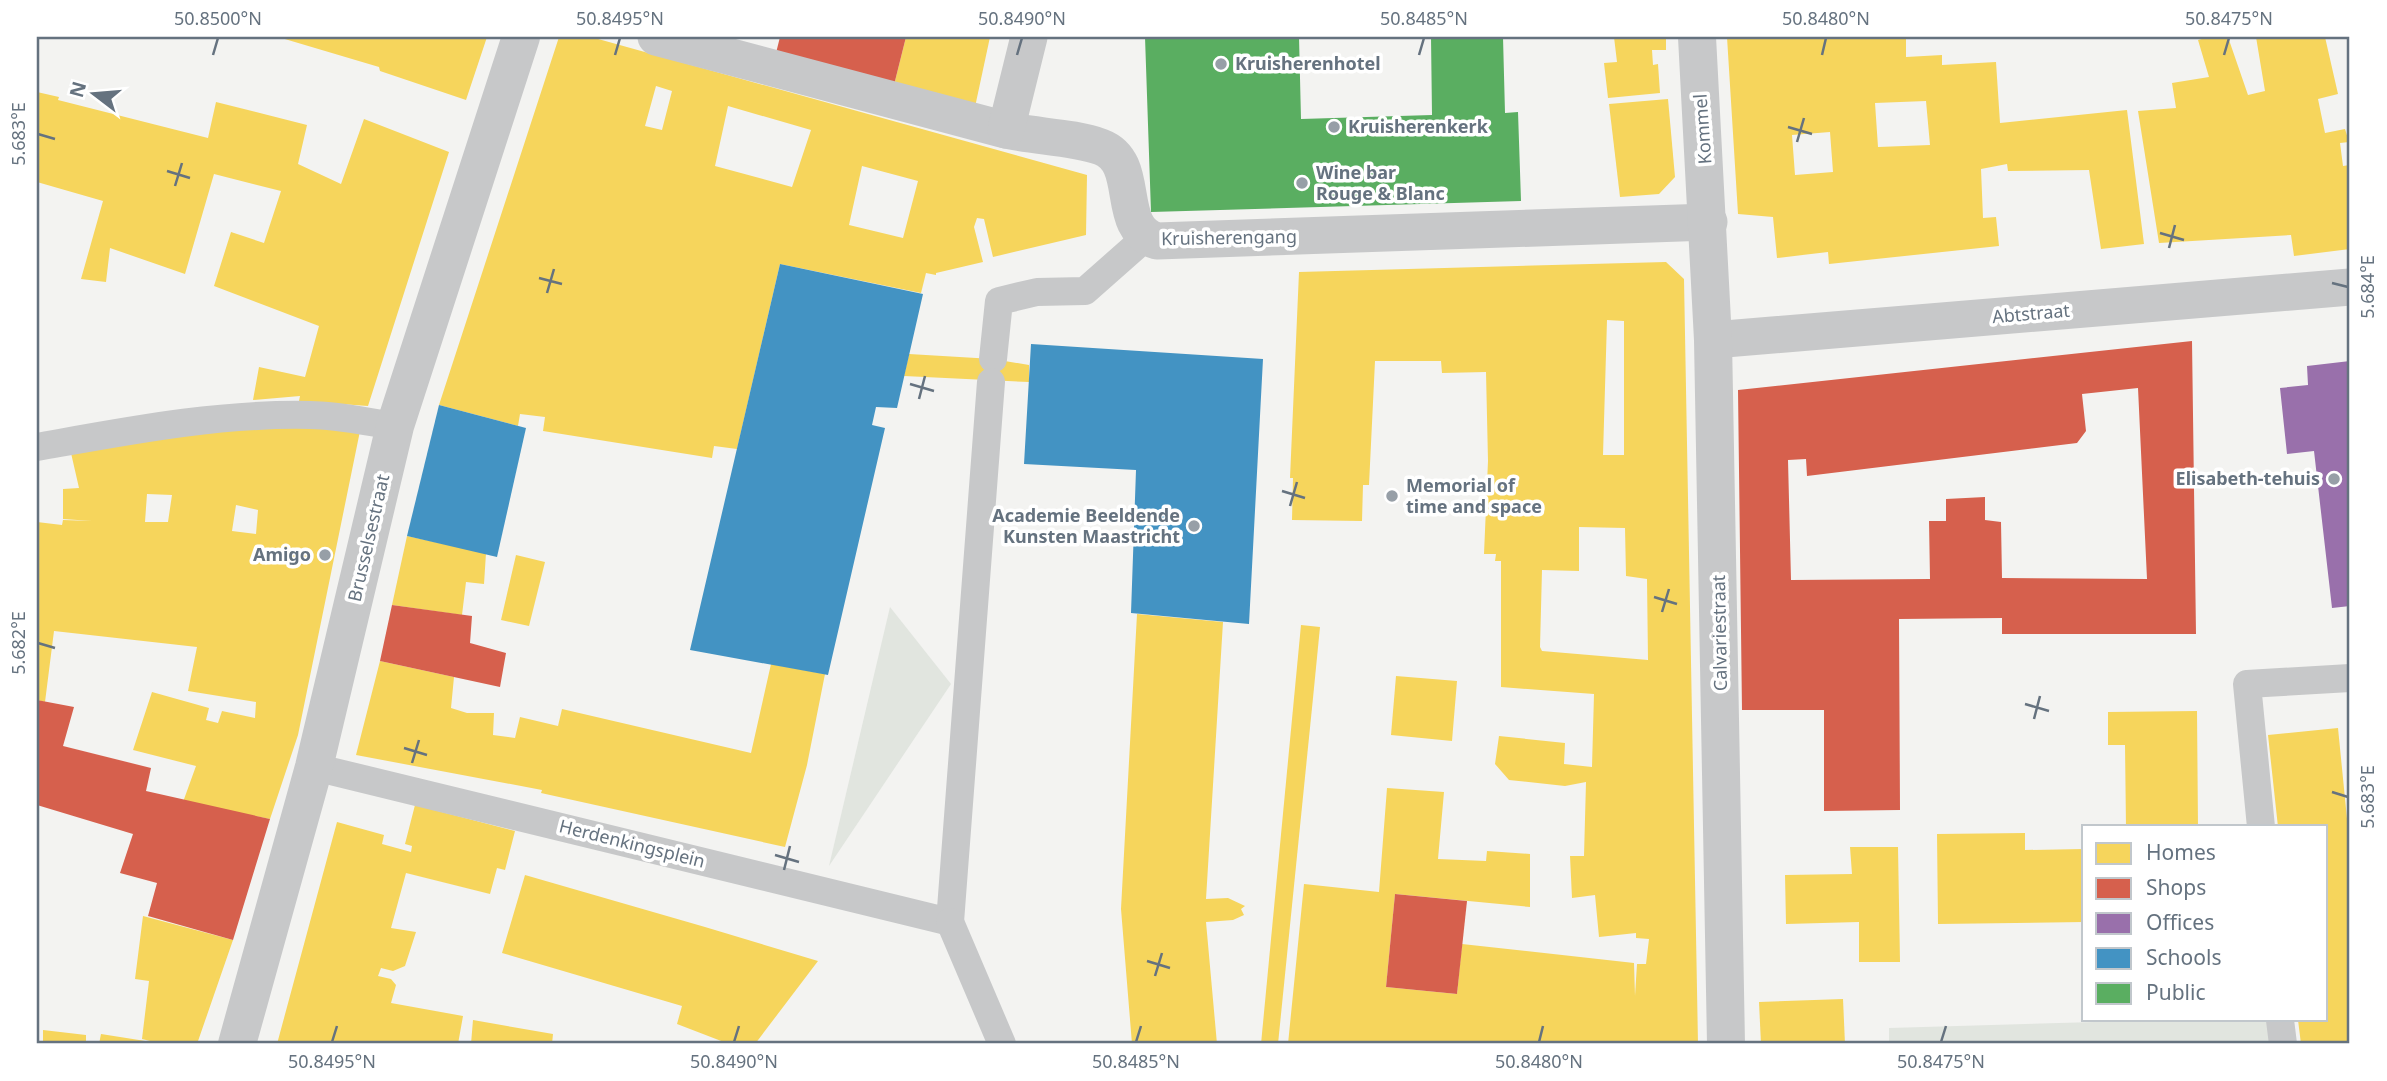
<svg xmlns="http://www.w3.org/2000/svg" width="2387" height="1081" viewBox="0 0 2387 1081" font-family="'Noto Sans',sans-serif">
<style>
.green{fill:#e1e5df}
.homes{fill:#f6d55c;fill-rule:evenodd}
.shops{fill:#d6604d;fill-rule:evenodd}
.offices{fill:#9970ab}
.schools{fill:#4393c3}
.public{fill:#5aae61}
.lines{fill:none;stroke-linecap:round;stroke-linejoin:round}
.pedestrian{stroke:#c7c8c9;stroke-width:28}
.minor{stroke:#c7c8c9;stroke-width:37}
.tertiary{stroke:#c7c8c9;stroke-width:38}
.ticks{fill:none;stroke:#65727f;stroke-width:2.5}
.poi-dot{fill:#979fa7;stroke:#fff;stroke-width:2.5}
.labels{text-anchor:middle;stroke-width:7;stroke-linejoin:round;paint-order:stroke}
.poi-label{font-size:18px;font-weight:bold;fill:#65727f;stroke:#fff;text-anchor:start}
.street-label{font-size:18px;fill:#65727f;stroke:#fff}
.neatline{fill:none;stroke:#65727f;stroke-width:2.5}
.ticks-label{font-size:18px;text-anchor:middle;fill:#65727f}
</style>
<rect width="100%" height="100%" fill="#f3f3f1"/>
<g class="green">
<polygon points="890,607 951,684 829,866"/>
<polygon points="2166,1020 2272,1020 2274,1044 1889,1044 1889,1028"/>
</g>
<g class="homes">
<polygon points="278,37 340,38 487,37 466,100 380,71 379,67"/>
<path d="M559,37H591L1087,175L1086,235L993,257L984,219L977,218L974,227L983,262L936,273V275L926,273L921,293L780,264L737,449L714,446L712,458L543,431L545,417L520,414L518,426L439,405ZM656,86L672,91L662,130L645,126ZM728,106L811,130L792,187L715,166ZM862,166L918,181L903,238L849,225Z"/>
<polygon points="906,37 990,37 975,107 894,85"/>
<polygon points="1614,37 1666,37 1666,50 1652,50 1653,65 1658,64 1660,93 1608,98 1604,63 1617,62"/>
<path d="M1727,37H1906V57L1942,55V65L1996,62L2000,123L2127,110L2144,244L2101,249L2089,170L2008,171L2007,164L1981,169L1983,218L1996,217L1999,246L1829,264L1828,252L1777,258L1773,217L1738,214ZM1926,101L1930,145L1878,147L1875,103ZM1830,132L1833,172L1795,175L1792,135Z"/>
<polygon points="2209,37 2228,37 2248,95 2265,91 2256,37 2325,37 2338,94 2318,99 2325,133 2345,129 2349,142 2340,143 2343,166 2350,165 2350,249 2294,256 2291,235 2159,243 2138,111 2176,108 2172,83 2209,77 2198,40"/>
<polygon points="37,92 59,97 58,100 208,138 216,102 307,125 298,164 341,184 364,119 449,152 368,406 299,401 300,396 253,400 259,367 305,377 319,326 214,286 231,232 264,243 281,191 214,174 185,274 110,248 106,282 81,279 103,201 37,182"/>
<polygon points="1668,99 1675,177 1659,194 1620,197 1609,104"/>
<path d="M1666,262L1684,279L1698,1044H1288L1304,884L1379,892L1387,788L1444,792L1438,859L1486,861L1487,851L1530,854V907L1395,894L1386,987L1457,994L1462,944L1634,963L1635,996L1637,964H1646L1649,939L1636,938V933L1599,937L1595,895L1572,898L1570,856H1584L1586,782L1565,786L1509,780L1495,764L1499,736L1565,743L1564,764L1592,767L1594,694L1501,687V561H1495L1496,554H1484L1488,461L1486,372L1442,373L1441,361H1375L1369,485H1363L1362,521L1292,520L1293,478H1290L1299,272ZM1607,320L1624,321V455H1603ZM1579,527L1625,528L1626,576L1647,579L1648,660L1542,651L1540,647L1542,570L1579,571Z"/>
<polygon points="909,354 993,359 1029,365 1029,382 904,376"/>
<path d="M303,425L360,431L298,735L270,819L183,802L196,766L133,750L152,692L209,708L206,720L218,723L222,711L255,718L256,702L188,691L197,647L54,631L45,702L37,700V522L62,525L63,520L92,521L63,519V489L79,488L71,453L179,433ZM147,494L172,495L168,522H145ZM236,505L258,510L256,534L232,531Z"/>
<polygon points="407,536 486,553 484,584 466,582 462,615 392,605"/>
<polygon points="516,555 545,562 529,626 501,620"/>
<polygon points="1137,614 1223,622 1206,899 1228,898 1245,906 1241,909 1244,915 1233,920 1206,922 1217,1044 1132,1044 1121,909"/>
<polygon points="1301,625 1320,627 1313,698 1278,1044 1261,1044"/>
<polygon points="380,661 454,677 451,708 467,713 494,713 493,735 515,738 520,717 558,726 562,709 751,753 771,664 825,674 807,765 785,847 541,793 542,790 356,755"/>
<polygon points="1396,676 1457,681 1452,741 1391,735"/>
<polygon points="2197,711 2198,827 2126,827 2125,745 2108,745 2108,712"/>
<polygon points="2338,728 2350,849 2350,1044 2301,1044 2298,1020 2326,1020 2326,827 2278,827 2268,735"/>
<polygon points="415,805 515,831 505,870 497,868 490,894 406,873 391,928 416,932 405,966 393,971 381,968 378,976 391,979 396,985 391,1003 463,1016 458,1044 277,1044 337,822 384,835 382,844 411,852 412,846 405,844"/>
<polygon points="2025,833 2025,850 2084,849 2084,922 1938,924 1937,834"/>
<polygon points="1850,847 1898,847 1900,962 1859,962 1859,922 1786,924 1785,875 1852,874"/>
<polygon points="525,875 705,927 818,961 755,1044 729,1044 677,1024 682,1006 502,953"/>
<polygon points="143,916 233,940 197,1044 99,1044 101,1034 158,1043 142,1039 149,981 135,979"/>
<polygon points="1843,999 1845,1044 1761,1044 1759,1002"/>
<polygon points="473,1020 553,1034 552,1044 471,1044"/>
<polygon points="43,1030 86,1035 86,1044 43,1044"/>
</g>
<g class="shops">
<polygon points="780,37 906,37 894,85 776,53"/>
<path d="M2192,341L2196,634H2002V618L1899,619L1900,810L1824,811V710H1742L1738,390ZM2138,388L2147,579L2002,578L2001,522L1985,520V497L1946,499V521H1929L1930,579L1791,580L1788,460L1806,459L1807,476L2077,443L2086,431L2082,394Z"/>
<polygon points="392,605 472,616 470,643 506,653 500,687 380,661"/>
<polygon points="37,700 74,707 63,746 151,768 146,791 270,819 233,940 148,916 157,883 120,873 133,834 37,805"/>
<polygon points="1395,894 1467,901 1457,994 1386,987"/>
</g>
<polygon class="offices" points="2350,361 2350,606 2332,608 2314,451 2287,454 2280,388 2308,385 2307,366"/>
<g class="schools">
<polygon points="780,264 923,294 897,408 876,407 872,425 885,428 828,675 690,650"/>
<polygon points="1031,344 1263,359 1249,624 1131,613 1136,470 1024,464"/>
<polygon points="439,405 526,428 497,557 407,536"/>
</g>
<polygon class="public" points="1145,37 1299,37 1301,119 1432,115 1431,37 1503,37 1505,113 1518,112 1521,201 1151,212"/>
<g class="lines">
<g class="pedestrian">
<polyline points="993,359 999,301 1037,292 1085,291 1145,238"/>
<path d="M37,447C127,431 218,413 310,415C338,415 367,422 395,426"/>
<polyline points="314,767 950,922 991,382"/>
<polyline points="2261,827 2247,684 2350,678"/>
<polyline points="950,922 1002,1044"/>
<polyline points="2280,1020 2283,1044"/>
</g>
<g class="minor">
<path d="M656,37C771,67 886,99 1002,129C1033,137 1071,136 1101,147C1143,163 1113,228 1157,241L1709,222"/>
<polyline points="1006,130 1029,37"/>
<polyline points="1713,340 2350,287"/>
</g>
<g class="tertiary">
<polyline points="1697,37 1713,340 1726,1044"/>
<polyline points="237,1044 314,767 395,426 521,37"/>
</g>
</g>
<path class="ticks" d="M213,55L218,38M615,55L620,38M1017,55L1022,38M1419,55L1424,38M1822,55L1826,38M2224,55L2229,38M1788,127L1812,134M38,134L55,139M1797,142L1804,118M167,171L190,178M175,186L182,163M2160,233L2184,240M2169,248L2175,225M539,278L562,284M2332,283L2348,287M547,293L554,269M910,384L934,391M919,399L925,376M1282,491L1305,498M1290,506L1297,482M1654,597L1677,604M1662,612L1669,589M38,643L55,648M2025,704L2049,711M2034,719L2040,696M404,748L427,755M412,763L419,740M2332,792L2348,797M775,855L799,862M784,870L790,846M1147,961L1170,968M1155,976L1162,953M332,1042L337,1026M734,1042L739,1026M1136,1042L1141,1026M1539,1042L1543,1026M1941,1042L1946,1026"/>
<g class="poi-dot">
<circle cx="1221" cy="64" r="7"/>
<circle cx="1334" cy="127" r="7"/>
<circle cx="1302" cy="183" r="7"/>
<circle cx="2334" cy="479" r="7"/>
<circle cx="1392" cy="496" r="7"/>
<circle cx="1194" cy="526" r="7"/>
<circle cx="325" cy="555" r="7"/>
</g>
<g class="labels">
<g class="poi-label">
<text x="1235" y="70">Kruisherenhotel</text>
<text x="1348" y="133">Kruisherenkerk</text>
<text x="1316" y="179">Wine bar<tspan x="1316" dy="21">Rouge &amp; Blanc</tspan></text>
<text x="2320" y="485" text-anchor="end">Elisabeth-tehuis</text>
<text x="1406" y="492">Memorial of<tspan x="1406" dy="21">time and space</tspan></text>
<text x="1180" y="522" text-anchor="end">Academie Beeldende<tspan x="1180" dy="21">Kunsten Maastricht</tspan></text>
<text x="311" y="561" text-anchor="end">Amigo</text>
</g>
<g class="street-label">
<text transform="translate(1703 129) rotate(-94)" y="6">Kommel</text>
<text transform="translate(1229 238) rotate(-1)" y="6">Kruisherengang</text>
<text transform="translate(2031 314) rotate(-5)" y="6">Abtstraat</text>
<text transform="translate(369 538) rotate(-77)" y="6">Brusselsestraat</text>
<text transform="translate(1720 633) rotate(-91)" y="6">Calvariestraat</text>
<text transform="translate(632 844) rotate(14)" y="6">Herdenkingsplein</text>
</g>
</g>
<rect width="2387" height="1081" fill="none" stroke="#ffffff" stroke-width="77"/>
<rect x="2082" y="825" width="245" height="196" fill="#ffffff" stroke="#c1c7cc" stroke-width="2"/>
<rect x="2096" y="843" width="35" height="21" fill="#f6d55c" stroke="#c1c7cc" stroke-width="2"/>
<text x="2146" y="860" font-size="21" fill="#65727f">Homes</text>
<rect x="2096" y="878" width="35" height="21" fill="#d6604d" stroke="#c1c7cc" stroke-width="2"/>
<text x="2146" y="895" font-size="21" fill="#65727f">Shops</text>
<rect x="2096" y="913" width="35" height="21" fill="#9970ab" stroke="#c1c7cc" stroke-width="2"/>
<text x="2146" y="930" font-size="21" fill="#65727f">Offices</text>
<rect x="2096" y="948" width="35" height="21" fill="#4393c3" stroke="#c1c7cc" stroke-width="2"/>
<text x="2146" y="965" font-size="21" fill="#65727f">Schools</text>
<rect x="2096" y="983" width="35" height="21" fill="#5aae61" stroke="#c1c7cc" stroke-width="2"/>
<text x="2146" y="1000" font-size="21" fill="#65727f">Public</text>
<g transform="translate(94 94) rotate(286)" stroke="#ffffff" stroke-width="5" paint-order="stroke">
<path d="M0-5L12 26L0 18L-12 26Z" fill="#65727f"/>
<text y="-10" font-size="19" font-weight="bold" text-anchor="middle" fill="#65727f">N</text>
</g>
<rect x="38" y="38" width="2310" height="1004" class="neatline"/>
<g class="ticks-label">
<text x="218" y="25">50.8500°N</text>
<text x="620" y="25">50.8495°N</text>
<text x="1022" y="25">50.8490°N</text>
<text x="1424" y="25">50.8485°N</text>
<text x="1826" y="25">50.8480°N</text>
<text x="2229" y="25">50.8475°N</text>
<text transform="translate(19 134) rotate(-90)" y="6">5.683°E</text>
<text transform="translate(2368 287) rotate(-90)" y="6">5.684°E</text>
<text transform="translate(19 643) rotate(-90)" y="6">5.682°E</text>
<text transform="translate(2368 797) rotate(-90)" y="6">5.683°E</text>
<text x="332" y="1068">50.8495°N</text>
<text x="734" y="1068">50.8490°N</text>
<text x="1136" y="1068">50.8485°N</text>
<text x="1539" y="1068">50.8480°N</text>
<text x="1941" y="1068">50.8475°N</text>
</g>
</svg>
